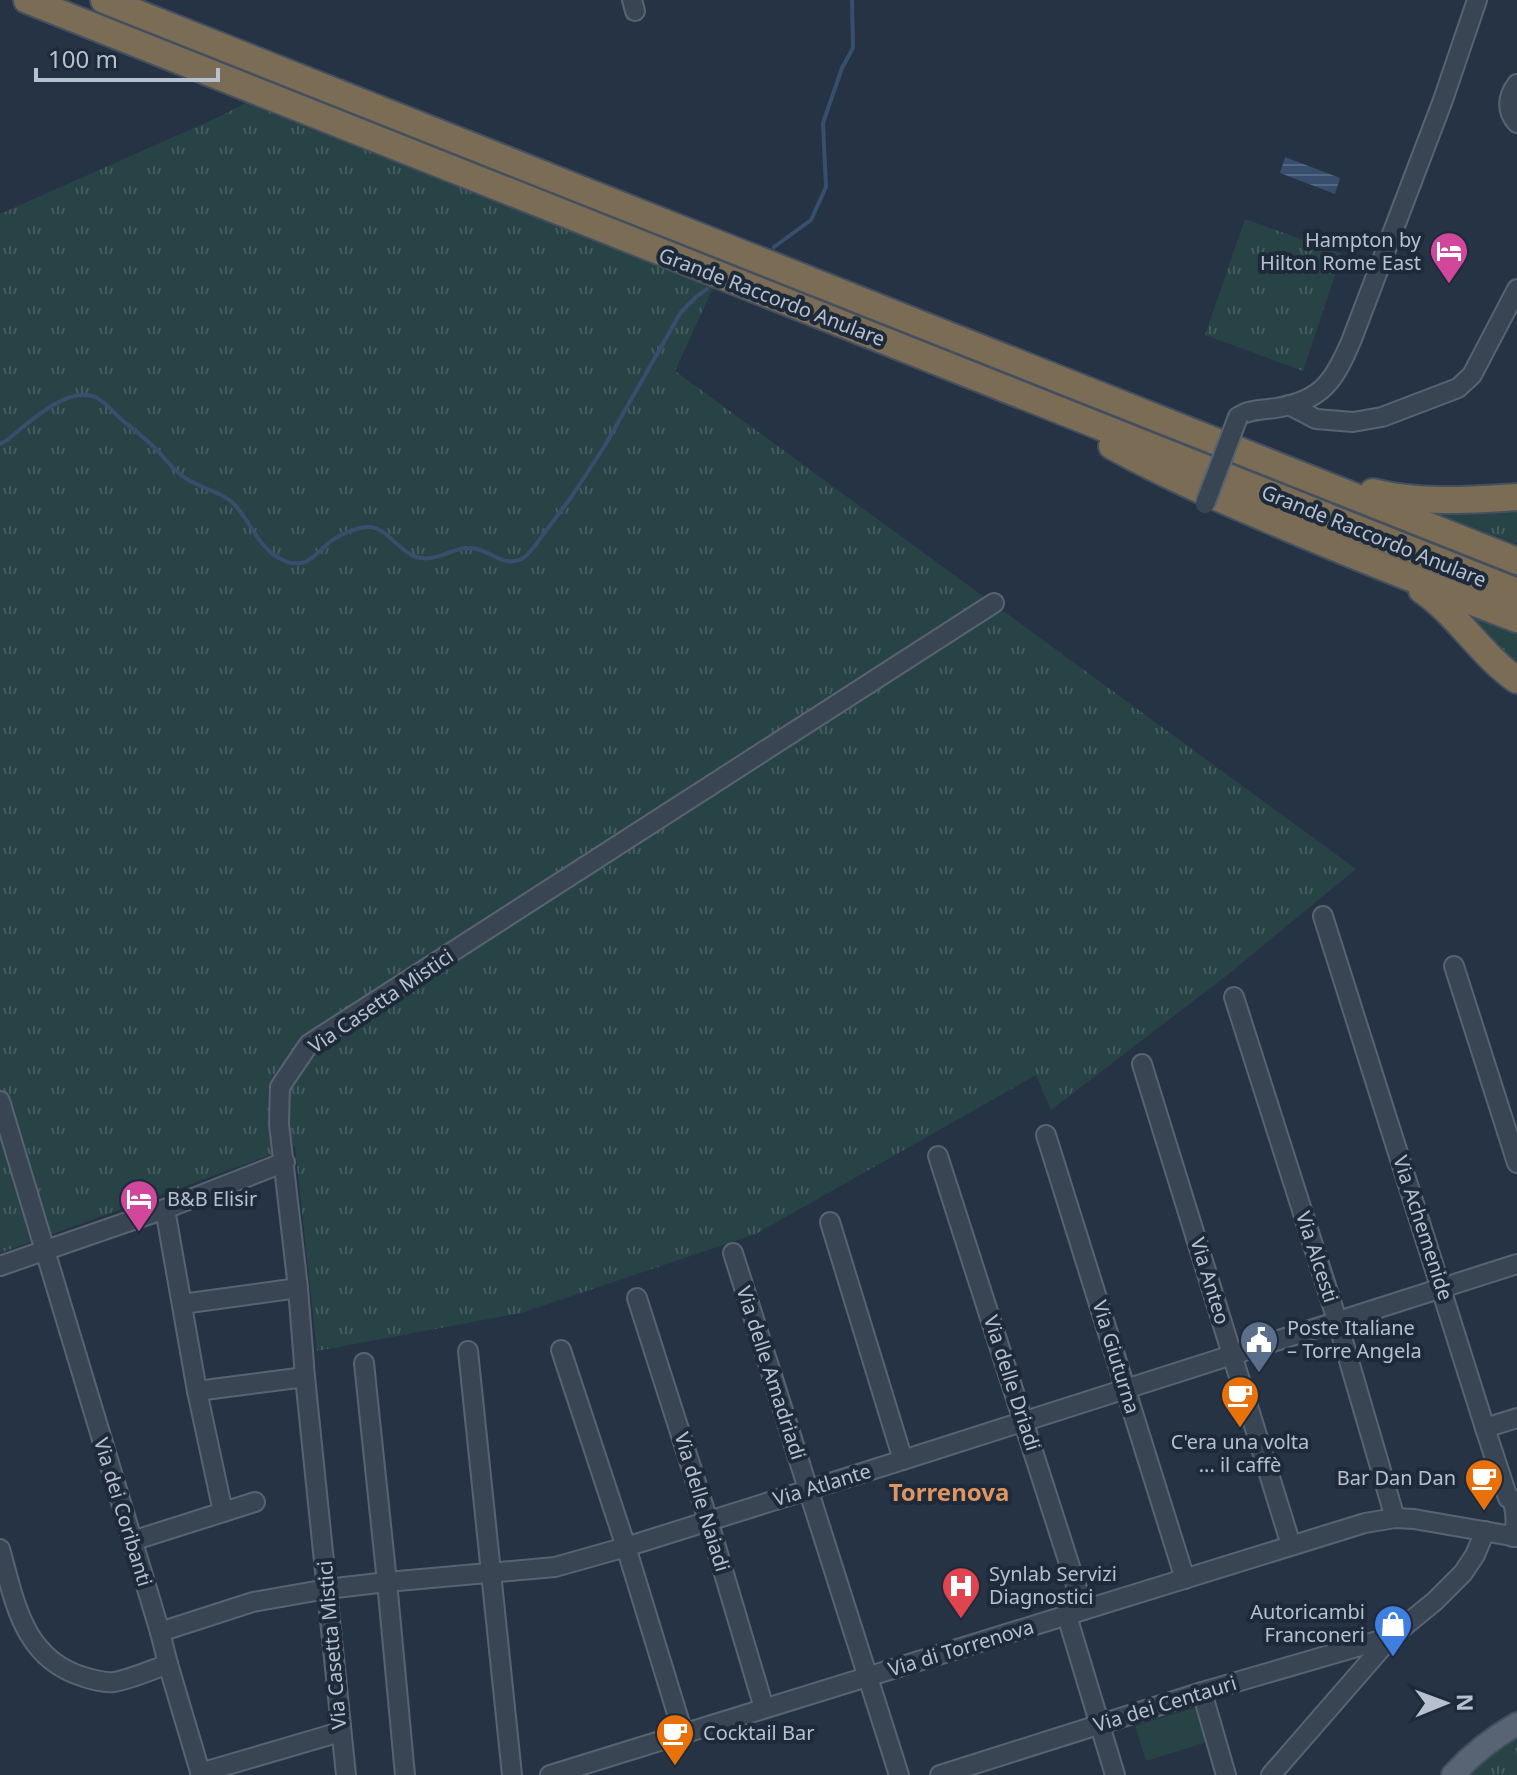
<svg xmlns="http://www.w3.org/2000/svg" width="1517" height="1775" viewBox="0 0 1517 1775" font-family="'Noto Sans',sans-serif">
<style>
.grass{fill:url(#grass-tufts)}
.garden{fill:#274346}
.water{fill:url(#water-rules)}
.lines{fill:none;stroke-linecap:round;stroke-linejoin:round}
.stream{stroke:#374f6d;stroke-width:4}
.minor-casing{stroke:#586372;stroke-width:22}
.major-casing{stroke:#434e5e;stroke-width:26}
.highway-casing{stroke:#44505f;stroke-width:30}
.minor{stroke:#3a4554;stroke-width:18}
.major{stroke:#586474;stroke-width:22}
.highway{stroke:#7b6c56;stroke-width:26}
.minor-bridge-casing{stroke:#586372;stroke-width:22;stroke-linecap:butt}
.minor-bridge{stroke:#3a4554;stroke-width:18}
.labels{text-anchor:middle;stroke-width:8;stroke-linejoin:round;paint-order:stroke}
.poi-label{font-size:20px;fill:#b7c0ce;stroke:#1e2a3a;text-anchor:start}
.street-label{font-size:20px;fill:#b7c0ce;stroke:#1e2a3a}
.quarter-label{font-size:24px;font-weight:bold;fill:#df9561;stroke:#1e2a3a}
</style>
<defs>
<pattern id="grass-tufts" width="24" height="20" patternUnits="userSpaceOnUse" patternTransform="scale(2)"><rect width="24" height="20" fill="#274346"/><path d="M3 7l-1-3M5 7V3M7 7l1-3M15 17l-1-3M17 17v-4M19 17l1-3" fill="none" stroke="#445c60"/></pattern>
<pattern id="water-rules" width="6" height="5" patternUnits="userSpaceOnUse" patternTransform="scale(2)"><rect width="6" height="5" fill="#374f6d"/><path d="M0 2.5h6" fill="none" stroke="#526781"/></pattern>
</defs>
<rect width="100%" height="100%" fill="#253345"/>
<g class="grass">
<polygon points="294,76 739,240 707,301 675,371 1356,869 1226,976 1051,1110 1036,1075 756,1234 521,1313 317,1351 295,1146 0,1253 0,214 223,115"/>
<polygon points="1245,219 1342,254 1303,371 1205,335"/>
<polygon points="1517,502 1517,544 1432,511"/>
<polygon points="1447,602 1517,633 1517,668"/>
<polygon points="1517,1731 1517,1775 1464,1775"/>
</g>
<polygon class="garden" points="1196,1707 1207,1742 1146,1761 1135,1726"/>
<polygon class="water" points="1285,157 1340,178 1335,194 1280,173"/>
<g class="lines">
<g class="stream">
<polyline points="774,247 811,220 826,187 823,123 842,68 853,48 852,0"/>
<path d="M0,444L6,441C26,425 67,385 95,397C105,401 114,413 122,420C133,429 145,438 155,448C163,456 170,466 180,474C195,488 218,489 233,503C250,520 257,546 279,558C305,573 314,555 331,541C341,534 359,526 371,527C387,529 399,551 416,557C435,563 451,548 469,548C486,547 498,564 515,561C524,560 529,553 534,547L572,496L604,447L681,312L696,297L707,289"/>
</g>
<defs>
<g id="minor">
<polyline points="632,0 635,11"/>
<path d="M1517,84C1507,97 1506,111 1517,123"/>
<polyline points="1289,405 1316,419 1353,422 1382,417 1458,388 1472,375 1517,289"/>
<path d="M1238,417C1249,409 1263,410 1276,408C1322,401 1335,380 1352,339L1443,100L1477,0"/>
<path d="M1323,916L1485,1428L1508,1498L1512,1499C1516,1512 1517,1525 1513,1537"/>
<polyline points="1454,966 1517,1163"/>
<polyline points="1234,997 1337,1320 1395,1518"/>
<polyline points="1142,1064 1291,1545"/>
<polyline points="0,1101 160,1632 168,1664 201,1775"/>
<polyline points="1046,1135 1185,1579"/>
<polyline points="938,1156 1084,1610"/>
<polyline points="165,1209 197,1391 223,1512"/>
<polyline points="830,1222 903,1460"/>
<polyline points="733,1253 899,1775"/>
<polyline points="0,1266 165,1209 285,1162"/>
<polyline points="637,1298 708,1520 764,1708"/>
<polyline points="182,1304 298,1288"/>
<polyline points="561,1350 626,1547 683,1733"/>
<polyline points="468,1351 512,1775"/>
<polyline points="364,1363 387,1582 405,1775"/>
<polyline points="197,1391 305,1377"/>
<polyline points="1485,1428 1517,1418"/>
<polyline points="132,1541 255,1502"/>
<path d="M0,1549C15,1602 23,1659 84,1677C94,1680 104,1683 114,1682C132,1679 151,1670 168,1664"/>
<polyline points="1067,1616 1115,1775"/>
<polyline points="160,1632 253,1602 327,1589 387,1582 555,1567 626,1547 903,1460 1517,1264"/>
<polyline points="1202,1692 1226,1775"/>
<polyline points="200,1773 340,1732"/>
<polyline points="346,1775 305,1377 298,1288 279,1124 280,1087 309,1044 994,603"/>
<polyline points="550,1775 1365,1523 1395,1518 1414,1519 1517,1537"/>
<polyline points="940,1775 1202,1692 1391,1637"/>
<polyline points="1271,1775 1391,1637 1435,1601 1463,1573 1475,1555 1485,1531"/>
</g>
<path id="major" d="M1453,1775C1472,1754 1492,1738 1517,1724"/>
<g id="highway">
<polyline points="27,0 1517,592"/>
<polyline points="104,0 1517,561"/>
<path d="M1112,446C1164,475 1218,498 1272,521C1353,556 1435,588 1517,619"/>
<path d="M1373,492C1420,504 1470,500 1517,497"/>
<path d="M1422,590C1458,615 1481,655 1517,680"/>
</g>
</defs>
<use href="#minor" class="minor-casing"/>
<use href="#major" class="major-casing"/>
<use href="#highway" class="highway-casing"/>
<use href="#minor" class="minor"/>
<use href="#major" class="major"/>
<use href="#highway" class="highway"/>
<defs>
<polyline id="minor-bridge" points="1205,504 1238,417"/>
</defs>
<use href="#minor-bridge" class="minor-bridge-casing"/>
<use href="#minor-bridge" class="minor-bridge"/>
</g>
<defs>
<symbol id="hotel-pin" viewBox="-11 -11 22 30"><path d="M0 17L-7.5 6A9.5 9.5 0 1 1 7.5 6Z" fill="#d1479c" stroke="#1e2a3a"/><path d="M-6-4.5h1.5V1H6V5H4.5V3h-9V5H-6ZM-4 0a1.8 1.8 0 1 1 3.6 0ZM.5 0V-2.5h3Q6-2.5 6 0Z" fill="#fff"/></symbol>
<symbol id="civic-pin" viewBox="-11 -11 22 30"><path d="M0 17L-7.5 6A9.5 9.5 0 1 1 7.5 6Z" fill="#5c6f8a" stroke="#1e2a3a"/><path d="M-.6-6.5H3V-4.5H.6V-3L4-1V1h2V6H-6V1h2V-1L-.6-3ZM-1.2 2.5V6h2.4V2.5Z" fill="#fff"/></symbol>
<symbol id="cafe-pin" viewBox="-11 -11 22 30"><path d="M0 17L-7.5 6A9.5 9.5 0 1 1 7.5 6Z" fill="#e8710a" stroke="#1e2a3a"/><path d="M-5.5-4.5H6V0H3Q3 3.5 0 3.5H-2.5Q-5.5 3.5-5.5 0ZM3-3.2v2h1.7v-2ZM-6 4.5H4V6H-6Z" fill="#fff"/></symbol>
<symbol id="hospital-pin" viewBox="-11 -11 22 30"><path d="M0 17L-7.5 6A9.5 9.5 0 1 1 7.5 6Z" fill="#e0444e" stroke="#1e2a3a"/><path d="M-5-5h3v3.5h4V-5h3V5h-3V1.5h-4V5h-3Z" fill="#fff"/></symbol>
<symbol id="shop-pin" viewBox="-11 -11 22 30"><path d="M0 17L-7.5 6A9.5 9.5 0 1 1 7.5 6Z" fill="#3f7fe0" stroke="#1e2a3a"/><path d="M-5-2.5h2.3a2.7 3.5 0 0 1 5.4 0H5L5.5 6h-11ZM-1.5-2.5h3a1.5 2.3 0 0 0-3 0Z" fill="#fff"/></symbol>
</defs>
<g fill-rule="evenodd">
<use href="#hotel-pin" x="1427" y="229" width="44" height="60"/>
<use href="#hotel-pin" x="117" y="1177" width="44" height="60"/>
<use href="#civic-pin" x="1237" y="1318" width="44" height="60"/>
<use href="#cafe-pin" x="1218" y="1373" width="44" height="60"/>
<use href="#cafe-pin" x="1462" y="1456" width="44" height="60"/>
<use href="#hospital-pin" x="939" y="1564" width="44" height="60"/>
<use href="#shop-pin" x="1371" y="1602" width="44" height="60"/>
<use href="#cafe-pin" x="653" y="1711" width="44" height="60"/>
</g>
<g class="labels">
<g class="poi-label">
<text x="1421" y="247" text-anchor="end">Hampton by<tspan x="1421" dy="23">Hilton Rome East</tspan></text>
<text x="167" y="1206">B&amp;B Elisir</text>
<text x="1287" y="1335">Poste Italiane<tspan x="1287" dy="23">– Torre Angela</tspan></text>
<text x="1240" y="1449" text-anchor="middle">C'era una volta<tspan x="1240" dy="23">... il caffè</tspan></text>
<text x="1456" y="1485" text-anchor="end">Bar Dan Dan</text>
<text x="989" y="1581">Synlab Servizi<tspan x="989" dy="23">Diagnostici</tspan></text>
<text x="1365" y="1619" text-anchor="end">Autoricambi<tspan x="1365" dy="23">Franconeri</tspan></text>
<text x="703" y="1740">Cocktail Bar</text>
</g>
<g class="street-label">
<text transform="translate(772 297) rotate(21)" y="7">Grande Raccordo Anulare</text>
<text transform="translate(1374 536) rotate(22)" y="7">Grande Raccordo Anulare</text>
<text transform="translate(381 1001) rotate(-34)" y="7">Via Casetta Mistici</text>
<text transform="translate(1423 1228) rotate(72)" y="7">Via Achemenide</text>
<text transform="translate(1317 1257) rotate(72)" y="7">Via Alcesti</text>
<text transform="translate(1210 1281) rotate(73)" y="7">Via Anteo</text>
<text transform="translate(1116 1357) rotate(73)" y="7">Via Giuturna</text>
<text transform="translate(771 1373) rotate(72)" y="7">Via delle Amadriadi</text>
<text transform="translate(1012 1383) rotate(72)" y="7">Via delle Driadi</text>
<text transform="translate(822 1485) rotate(-17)" y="7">Via Atlante</text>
<text transform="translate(702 1502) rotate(73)" y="7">Via delle Naiadi</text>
<text transform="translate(123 1512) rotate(73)" y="7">Via dei Coribanti</text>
<text transform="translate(332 1645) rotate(-95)" y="7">Via Casetta Mistici</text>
<text transform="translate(961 1648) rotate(-17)" y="7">Via di Torrenova</text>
<text transform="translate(1165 1704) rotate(-17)" y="7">Via dei Centauri</text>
</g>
<g class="quarter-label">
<text x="949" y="1501">Torrenova</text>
</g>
</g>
<g transform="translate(1445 1703) rotate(89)" stroke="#1e2a3a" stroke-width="6" paint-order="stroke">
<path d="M0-6L14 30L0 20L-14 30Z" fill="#b7c0ce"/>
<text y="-12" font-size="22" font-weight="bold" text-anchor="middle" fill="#b7c0ce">N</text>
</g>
<path d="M36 68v12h182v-12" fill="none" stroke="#b7c0ce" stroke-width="4"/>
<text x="48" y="68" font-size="24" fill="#b7c0ce" stroke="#1e2a3a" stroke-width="6" paint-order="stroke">100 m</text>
</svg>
